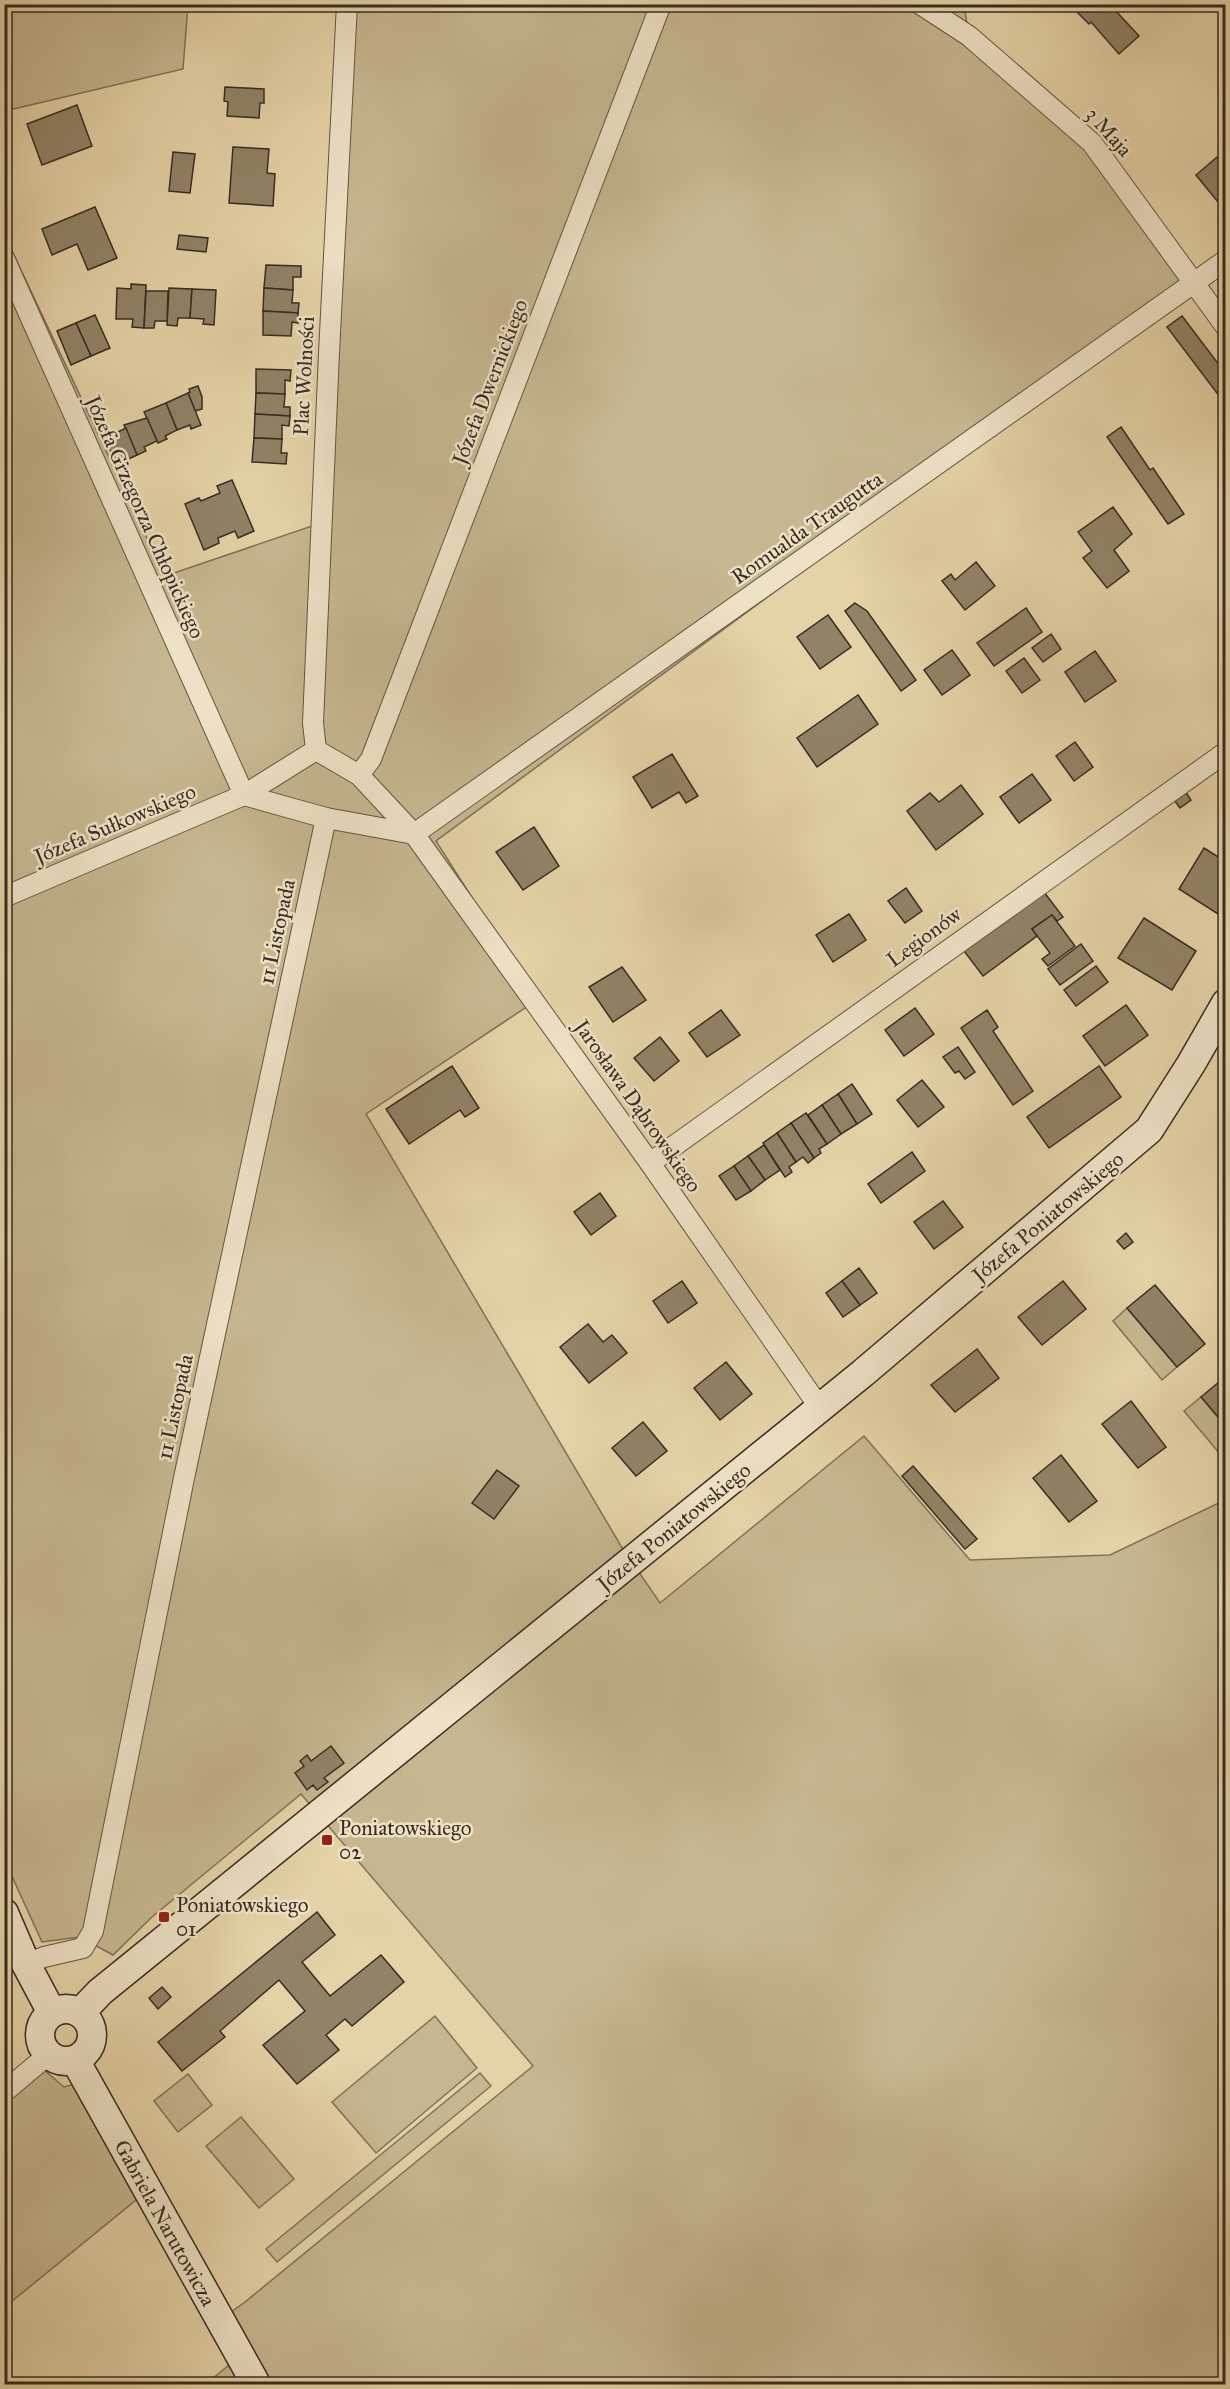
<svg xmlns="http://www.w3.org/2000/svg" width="1230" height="2389" viewBox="0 0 1230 2389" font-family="'IM FELL Great Primer',serif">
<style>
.green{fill:#c7b790;stroke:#7f7259;stroke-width:1.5}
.building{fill:#918367;stroke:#372c22;stroke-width:1.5}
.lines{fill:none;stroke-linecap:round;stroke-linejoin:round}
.street-casing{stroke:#625643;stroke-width:22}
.secondary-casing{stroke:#372c22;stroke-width:31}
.street{stroke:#eee2c6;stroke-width:20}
.secondary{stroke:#eee2c6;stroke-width:28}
.poi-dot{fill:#8f2418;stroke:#eee2c6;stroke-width:2}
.labels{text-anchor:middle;stroke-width:5;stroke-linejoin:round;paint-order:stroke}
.street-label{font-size:21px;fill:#372c22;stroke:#eee2c6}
.poi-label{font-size:21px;fill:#372c22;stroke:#eee2c6;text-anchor:start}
</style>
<rect width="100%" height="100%" fill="#e5d3a7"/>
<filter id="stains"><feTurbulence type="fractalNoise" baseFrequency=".00333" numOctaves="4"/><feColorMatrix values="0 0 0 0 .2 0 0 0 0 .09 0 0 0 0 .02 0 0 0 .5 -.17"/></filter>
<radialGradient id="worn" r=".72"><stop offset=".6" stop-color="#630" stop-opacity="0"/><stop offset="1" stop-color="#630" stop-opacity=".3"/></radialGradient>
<g class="green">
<polygon points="4,5 188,5 183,69 5,111"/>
<polygon points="347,5 964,5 969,37 1092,143 1194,283 436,841 537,1000 366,1114 621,1546 660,1603 864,1436 970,1560 1110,1555 1225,1500 1225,2384 206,2384 240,2356 220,2320 245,2302 533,2066 301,1794 152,1917 113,1955 80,1937 42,1942 5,1861 4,234 165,576 321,523"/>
<polygon points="1127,1308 1177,1367 1162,1380 1113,1321"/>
<polygon points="1201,1397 1225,1426 1225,1460 1184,1411"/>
<polygon points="435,2016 477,2068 376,2153 332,2102"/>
<polygon points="36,2063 64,2087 86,2081 147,2191 5,2307 5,2090"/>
<polygon points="480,2073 491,2086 277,2262 266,2249"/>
<polygon points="188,2074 212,2105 178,2132 154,2101"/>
<polygon points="241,2117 294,2179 259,2208 206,2146"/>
</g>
<g class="building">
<polygon points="1080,4 1118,4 1119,6 1115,10 1139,36 1119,54 1091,22 1089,24 1075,10"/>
<polygon points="225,87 264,89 264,103 260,103 259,118 227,116 228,102 224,101"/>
<polygon points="77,105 92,146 42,165 27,124"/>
<polygon points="233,147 269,149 267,173 275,174 273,206 229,203"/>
<polygon points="173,152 195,154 190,193 169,191"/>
<polygon points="1223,152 1226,155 1226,196 1218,202 1196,175"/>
<polygon points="95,207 117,258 88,270 77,244 52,255 42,229"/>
<polygon points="179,235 208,238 206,252 177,249"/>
<polygon points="266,265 301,266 301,277 293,277 293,290 264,288"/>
<polygon points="131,284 146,285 144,328 132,327 133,319 116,319 117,288 131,289"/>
<polygon points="169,288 192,289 190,318 178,318 177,326 167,325"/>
<polygon points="264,288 293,290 292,303 299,303 298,313 263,311"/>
<polygon points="192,289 216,290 214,325 203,324 204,319 190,318"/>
<polygon points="146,291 168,291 167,321 155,321 154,328 144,328"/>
<polygon points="263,311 298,313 298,323 292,322 291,336 263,335"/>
<polygon points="95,315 110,348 91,356 76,323"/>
<polygon points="1182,316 1226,374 1226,405 1167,327"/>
<polygon points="76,323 91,356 71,365 57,331"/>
<polygon points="256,369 291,370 290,381 285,380 285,394 256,393"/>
<polygon points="198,386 202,397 202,409 195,411 188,393 190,392 189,389"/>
<polygon points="188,393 201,425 191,429 190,425 177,430 166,403"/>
<polygon points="256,393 285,394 284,407 290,407 290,416 255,414"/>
<polygon points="166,403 177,430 165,436 167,439 158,443 144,412"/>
<polygon points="255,414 290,416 289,426 282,425 282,439 254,438"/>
<polygon points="147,418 157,441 144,447 146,451 137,455 124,425"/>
<polygon points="1121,427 1150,470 1153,468 1184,514 1168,524 1107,437"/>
<polygon points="126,428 137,455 126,460 128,464 118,469 105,438"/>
<polygon points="254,438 282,439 281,453 287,453 286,464 252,462"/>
<polygon points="232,480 254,531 238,538 235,531 218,538 219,543 204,550 185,504 199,498 201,501 220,493 217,486"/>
<polygon points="1113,507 1132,534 1114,550 1129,571 1107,588 1083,558 1092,551 1078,532"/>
<polygon points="976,562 995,586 965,610 942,581 951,574 955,580"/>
<polygon points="855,603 867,611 916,680 901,691 845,611"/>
<polygon points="1026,608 1042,632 994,666 977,643"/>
<polygon points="828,615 851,647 820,669 797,637"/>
<polygon points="1051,634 1061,649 1043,662 1032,648"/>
<polygon points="952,650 970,675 942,695 924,670"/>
<polygon points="1095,651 1116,681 1085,702 1065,672"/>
<polygon points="1024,658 1040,680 1022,693 1006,671"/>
<polygon points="858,695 878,724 817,767 797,738"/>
<polygon points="1075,742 1093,767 1074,781 1056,756"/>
<polygon points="672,754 698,796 686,803 679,792 652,808 633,777"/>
<polygon points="1032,774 1051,800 1019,823 1000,797"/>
<polygon points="961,785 983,814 936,850 907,811 930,793 939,802"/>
<polygon points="1185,791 1191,800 1180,808 1174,800"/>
<polygon points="534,827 559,866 523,890 496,852"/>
<polygon points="1204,848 1226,862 1226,902 1218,914 1179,889"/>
<polygon points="906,888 922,911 905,923 888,901"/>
<polygon points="1044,892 1063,917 1057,921 1052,915 1032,929 1037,936 983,976 964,951"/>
<polygon points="849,914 866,940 833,962 816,935"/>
<polygon points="1052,915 1075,946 1048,966 1042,959 1050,953 1032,929"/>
<polygon points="1144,918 1196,951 1172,990 1118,958"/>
<polygon points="1081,944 1093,961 1060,985 1048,969"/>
<polygon points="1096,966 1108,982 1076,1006 1064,990"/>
<polygon points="622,967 646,1000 613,1022 589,987"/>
<polygon points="1126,1005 1148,1035 1105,1066 1083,1036"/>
<polygon points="915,1008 934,1034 904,1056 885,1030"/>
<polygon points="721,1010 740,1035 707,1057 689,1033"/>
<polygon points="987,1010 998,1027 993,1031 1033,1091 1013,1105 961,1028"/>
<polygon points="660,1037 679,1061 654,1081 634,1058"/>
<polygon points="958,1047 975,1072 965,1079 959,1071 955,1073 943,1057"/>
<polygon points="452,1066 479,1108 465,1117 460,1110 409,1144 386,1109"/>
<polygon points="1099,1066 1121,1097 1049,1148 1027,1117"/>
<polygon points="922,1080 944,1107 918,1127 897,1100"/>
<polygon points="852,1084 872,1114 857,1124 838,1094"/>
<polygon points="838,1094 857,1124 841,1134 822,1105"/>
<polygon points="822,1105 841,1134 827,1144 808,1115"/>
<polygon points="806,1113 827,1144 819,1149 821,1153 814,1158 791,1123"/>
<polygon points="791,1123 814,1158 808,1163 803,1157 796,1162 777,1133"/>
<polygon points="777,1133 796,1162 789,1167 792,1172 785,1177 763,1143"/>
<polygon points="764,1145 780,1170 765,1180 748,1156"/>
<polygon points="912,1152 925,1171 881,1203 868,1184"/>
<polygon points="748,1156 765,1180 751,1191 734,1166"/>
<polygon points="734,1166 751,1191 736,1200 719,1176"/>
<polygon points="600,1193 616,1216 591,1235 574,1212"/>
<polygon points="943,1201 963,1227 934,1249 914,1222"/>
<polygon points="1126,1233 1133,1242 1124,1249 1117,1241"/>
<polygon points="859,1268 877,1293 860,1305 842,1281"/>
<polygon points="682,1281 697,1303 668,1323 653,1301"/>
<polygon points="842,1281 860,1305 843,1317 826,1293"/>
<polygon points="1063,1281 1086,1309 1042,1345 1018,1317"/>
<polygon points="1155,1285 1205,1344 1177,1367 1127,1308"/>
<polygon points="588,1324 603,1342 612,1335 627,1353 589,1383 560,1347"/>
<polygon points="977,1349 999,1378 955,1412 931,1385"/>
<polygon points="726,1362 752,1394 720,1420 694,1388"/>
<polygon points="1226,1376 1226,1426 1201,1397"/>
<polygon points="1131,1401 1166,1447 1138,1468 1102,1424"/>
<polygon points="643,1422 667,1451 636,1476 612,1448"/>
<polygon points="1061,1455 1097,1501 1069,1522 1033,1478"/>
<polygon points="913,1466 977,1539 965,1549 902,1476"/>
<polygon points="497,1470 519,1486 494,1519 472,1503"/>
<polygon points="331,1746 344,1763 324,1778 328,1782 317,1790 313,1785 307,1790 295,1773 304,1766 300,1761 307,1755 311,1761"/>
<polygon points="317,1912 335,1935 302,1962 330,1996 381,1955 404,1982 352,2026 345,2019 326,2035 339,2050 297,2084 263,2045 305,2011 279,1980 220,2031 225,2037 182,2071 158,2042"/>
<polygon points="162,1987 171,1997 158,2009 149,1998"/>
</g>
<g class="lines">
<defs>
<g id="street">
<polyline points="920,4 969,36 1092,143 1226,327"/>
<polyline points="4,258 244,795"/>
<polyline points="316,750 359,775 414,834 650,1163 820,1408"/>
<polyline points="316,750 313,723 329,353 347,4"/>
<polyline points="359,775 371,759 661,4"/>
<polyline points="244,795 326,818 414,834 1226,260"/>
<polyline points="4,897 244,795 316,750"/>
<polyline points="650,1163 1226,752"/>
<polyline points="26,1964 44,1957 83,1948 93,1931 184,1478 326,818"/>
<polyline points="4,2092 48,2055"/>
</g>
<g id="secondary">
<polyline points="4,1913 26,1964 52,2013"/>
<circle cx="66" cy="2035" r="26"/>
<polyline points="80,2013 100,1992 863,1373 1149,1130 1191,1064 1226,1003"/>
<polyline points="75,2060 256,2384"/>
</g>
</defs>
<use href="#street" class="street-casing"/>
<use href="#secondary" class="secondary-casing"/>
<use href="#street" class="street"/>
<use href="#secondary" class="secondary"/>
</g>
<g class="poi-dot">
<rect x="321" y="1834" width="12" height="12" rx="3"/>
<rect x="158" y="1911" width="12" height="12" rx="3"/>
</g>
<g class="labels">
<g class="street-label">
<text transform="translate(1109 132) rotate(48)" y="7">3 Maja</text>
<text transform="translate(304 376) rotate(-87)" y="7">Plac Wolności</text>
<text transform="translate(490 382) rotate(-69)" y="7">Józefa Dwernickiego</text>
<text transform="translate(145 517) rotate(66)" y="7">Józefa Grzegorza Chłopickiego</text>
<text transform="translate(807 528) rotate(-35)" y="7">Romualda Traugutta</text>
<text transform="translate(115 824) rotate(-23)" y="7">Józefa Sułkowskiego</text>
<text transform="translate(277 932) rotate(-78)" y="7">11 Listopada</text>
<text transform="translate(924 937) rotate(-36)" y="7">Legionów</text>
<text transform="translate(638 1106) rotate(55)" y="7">Jarosława Dąbrowskiego</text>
<text transform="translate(1048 1217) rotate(-40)" y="7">Józefa Poniatowskiego</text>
<text transform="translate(175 1407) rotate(-78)" y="7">11 Listopada</text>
<text transform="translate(674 1527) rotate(-39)" y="7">Józefa Poniatowskiego</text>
<text transform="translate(165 2223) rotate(61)" y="7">Gabriela Narutowicza</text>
</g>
<g class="poi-label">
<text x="339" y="1835">Poniatowskiego<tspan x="339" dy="24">02</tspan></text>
<text x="176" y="1912">Poniatowskiego<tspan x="176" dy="24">01</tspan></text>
</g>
</g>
<rect width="1230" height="2389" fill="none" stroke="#e5d3a7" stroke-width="24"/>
<rect x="6" y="6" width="1218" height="2377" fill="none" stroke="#372c22" stroke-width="3"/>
<rect x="12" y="12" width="1206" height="2365" fill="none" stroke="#372c22" stroke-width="1.5"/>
<rect width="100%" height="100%" filter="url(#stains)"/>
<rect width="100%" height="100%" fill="url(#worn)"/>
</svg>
